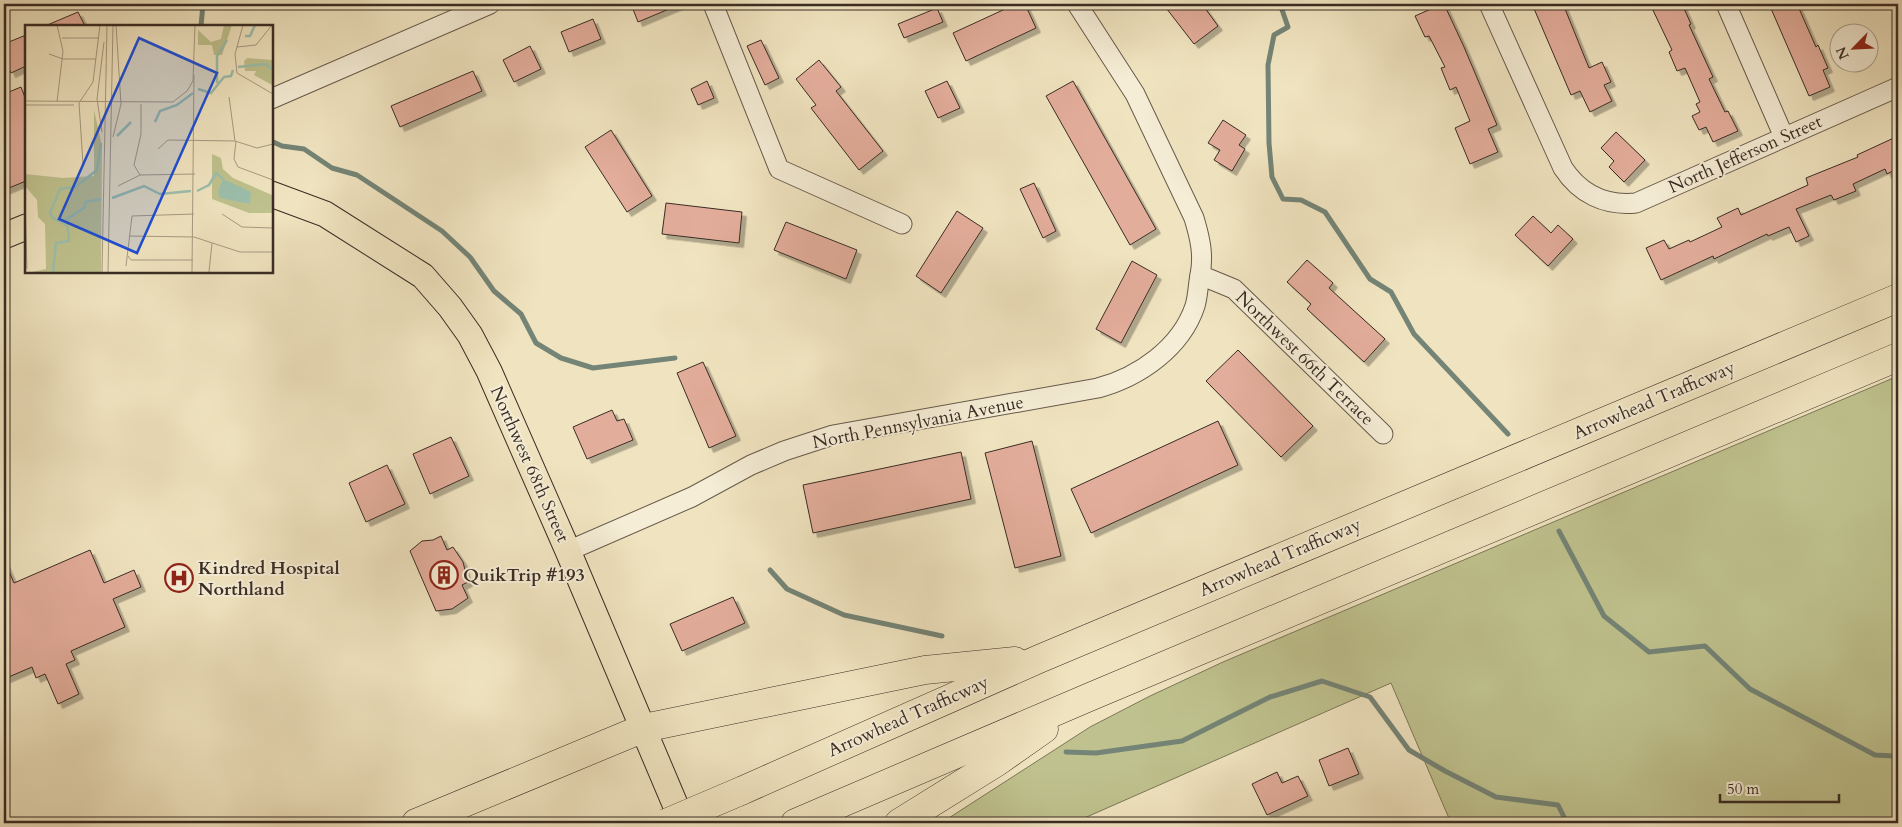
<svg xmlns="http://www.w3.org/2000/svg" width="1902" height="827" viewBox="0 0 1902 827" font-family="Cardo,serif">
<style>
.green{fill:#bfc28e;stroke:#7c7759}
.lines{fill:none;stroke-linecap:round;stroke-linejoin:round}
.stream{stroke:#748476;stroke-width:5}
.building{fill:#e3ad9b;stroke:#392c24;filter:url(#shadow)}
.minor-casing{stroke:#675a4b;stroke-width:21}
.major-casing{stroke:#392c24;stroke-width:27}
.highway-casing{stroke:#392c24;stroke-width:29}
.minor{stroke:#f5edd6;stroke-width:19}
.major{stroke:#f0e4c0;stroke-width:25}
.highway{stroke:#f0e4c0;stroke-width:28}
.highway-bridge-casing{stroke:#392c24;stroke-width:29;stroke-linecap:butt}
.highway-bridge{stroke:#f0e4c0;stroke-width:28}
.labels{text-anchor:middle;stroke-width:4;stroke-linejoin:round;paint-order:stroke}
.street-label{font-size:18px;fill:#392c24;stroke:#f5edd6}
.poi-label{font-size:18px;font-weight:bold;fill:#392c24;stroke:#f5edd6;text-anchor:start}
.inset-river{fill:none;stroke:#9cbfac;stroke-width:2.5}
.inset-road{fill:none;stroke:#a79a82;stroke-width:1}
.view{fill:#1d4ed8;fill-opacity:0.15;stroke:#1d4ed8;stroke-width:2.5}
.inset-edge{fill:none;stroke:#392c24;stroke-width:2.5}
</style>
<defs>
<filter id="shadow"><feDropShadow dx="4.5" dy="4.5" stdDeviation="0" flood-color="#0004"/></filter>
</defs>
<rect width="100%" height="100%" fill="#f0e4c0"/>
<filter id="stains"><feTurbulence type="fractalNoise" baseFrequency=".004" numOctaves="4"/><feColorMatrix values="0 0 0 0 .2 0 0 0 0 .09 0 0 0 0 .02 0 0 0 .5 -.17"/></filter>
<radialGradient id="worn" r=".72"><stop offset=".6" stop-color="#630" stop-opacity="0"/><stop offset="1" stop-color="#630" stop-opacity=".3"/></radialGradient>
<polygon class="green" points="1898,376 1898,823 1451,823 1391,683 1073,823 941,823 1090,727 1150,696 1223,662"/>
<g class="lines">
<g class="stream">
<polyline points="1280,4 1288,27 1274,35 1268,65 1269,143 1272,177 1283,199 1301,200 1325,212 1370,279 1391,292 1414,334 1508,434"/>
<polyline points="201,26 203,4"/>
<polyline points="271,141 282,146 304,149 332,168 357,175 442,231 470,257 494,291 521,314 536,343 561,358 593,368 675,358"/>
<polyline points="1559,531 1604,616 1649,652 1705,646 1750,689 1875,755 1893,756 1898,753"/>
<polyline points="770,570 787,589 844,615 942,636"/>
<polyline points="1066,752 1096,753 1182,741 1270,697 1322,681 1370,697 1409,750 1445,771 1496,797 1558,805 1567,823"/>
</g>
</g>
<g class="building">
<polygon points="631,4 681,4 638,22"/>
<polygon points="1016,4 1025,4 1036,28 966,61 953,33"/>
<polygon points="1163,4 1202,4 1218,26 1194,44"/>
<polygon points="1442,4 1444,4 1464,47 1497,125 1488,129 1498,152 1470,164 1455,128 1470,121 1456,87 1450,90 1441,68 1445,67 1429,36 1425,37 1415,16"/>
<polygon points="1532,4 1563,4 1589,68 1602,62 1611,82 1604,85 1612,101 1590,112 1580,91 1571,95"/>
<polygon points="1650,4 1682,4 1691,24 1689,25 1713,77 1709,79 1725,112 1728,111 1738,131 1713,142 1706,127 1699,130 1692,116 1700,112 1696,104 1700,102 1685,68 1677,71 1669,52 1672,50"/>
<polygon points="1769,4 1797,4 1816,47 1818,45 1828,68 1823,70 1830,87 1809,96"/>
<polygon points="937,8 943,22 904,38 898,24"/>
<polygon points="78,12 85,26 45,26"/>
<polygon points="593,19 601,39 569,52 561,32"/>
<polygon points="26,35 26,66 11,73 4,57 4,44"/>
<polygon points="761,40 779,78 765,85 747,46"/>
<polygon points="530,46 541,69 514,82 503,60"/>
<polygon points="819,60 841,87 836,91 883,151 859,170 811,108 816,105 796,79"/>
<polygon points="473,71 482,91 400,127 391,106"/>
<polygon points="707,81 714,98 698,105 691,89"/>
<polygon points="947,81 960,108 938,118 925,91"/>
<polygon points="1073,81 1156,229 1130,245 1046,96"/>
<polygon points="21,87 26,100 26,181 4,190 4,94"/>
<polygon points="1223,120 1246,135 1239,145 1245,149 1232,171 1214,160 1220,150 1208,143"/>
<polygon points="611,130 652,196 627,212 585,147"/>
<polygon points="1616,132 1645,160 1624,182 1609,167 1614,161 1601,148"/>
<polygon points="1898,136 1898,168 1887,174 1885,169 1853,184 1856,191 1834,200 1831,195 1796,209 1809,236 1796,242 1789,227 1768,236 1767,234 1714,259 1713,256 1661,280 1646,248 1664,240 1669,249 1689,240 1690,242 1722,227 1717,218 1738,208 1741,215 1808,185 1806,178 1858,157 1857,155"/>
<polygon points="1034,183 1056,231 1043,238 1020,189"/>
<polygon points="666,203 742,212 739,243 662,234"/>
<polygon points="957,211 983,228 941,293 916,276"/>
<polygon points="1533,216 1551,233 1558,225 1573,239 1548,266 1515,235"/>
<polygon points="786,222 857,250 846,279 774,250"/>
<polygon points="1307,260 1333,283 1329,288 1385,339 1364,362 1307,309 1311,304 1287,282"/>
<polygon points="1132,261 1157,275 1121,343 1096,329"/>
<polygon points="1238,350 1313,426 1281,457 1206,381"/>
<polygon points="703,362 736,436 709,448 677,373"/>
<polygon points="612,410 617,421 624,419 633,440 587,459 573,427"/>
<polygon points="1218,421 1238,465 1091,533 1071,489"/>
<polygon points="451,437 469,476 430,494 413,454"/>
<polygon points="1032,441 1061,556 1015,568 985,453"/>
<polygon points="961,452 971,499 813,533 803,485"/>
<polygon points="387,465 405,504 366,522 349,483"/>
<polygon points="441,536 447,550 453,547 463,562 468,582 462,585 468,598 452,609 436,611 410,551 422,541 433,540"/>
<polygon points="90,550 104,583 134,570 141,587 113,599 125,627 71,651 75,660 66,664 79,694 58,704 45,674 36,678 32,667 4,679 4,560 14,583"/>
<polygon points="733,597 745,623 682,651 670,624"/>
<polygon points="1348,748 1359,774 1329,786 1319,760"/>
<polygon points="1277,772 1282,783 1298,776 1308,796 1267,815 1252,784"/>
</g>
<g class="lines">
<defs>
<g id="minor">
<polyline points="713,4 779,169 902,224"/>
<path d="M1077,4L1135,94L1194,218C1200,238 1204,255 1200,275L1234,289L1383,434"/>
<path d="M1489,4L1563,168C1580,194 1605,206 1636,203L1898,87"/>
<polyline points="1726,4 1784,137"/>
<polyline points="271,99 490,4"/>
<path d="M568,551L692,497L751,465L784,451L833,435L1098,388C1139,377 1181,348 1195,306C1198,296 1198,285 1200,275"/>
</g>
<g id="major">
<polyline points="271,194 325,214 423,276 450,307 470,335 489,371 568,551 683,823"/>
<polyline points="4,236 26,227"/>
</g>
<g id="highway">
<polyline points="741,791 1039,659 1898,298"/>
<polyline points="416,823 644,728 925,670 1015,661"/>
<polyline points="795,823 1092,696 1898,357"/>
<polyline points="899,823 997,762 1044,729"/>
</g>
</defs>
<use href="#minor" class="minor-casing"/>
<use href="#major" class="major-casing"/>
<use href="#highway" class="highway-casing"/>
<use href="#minor" class="minor"/>
<use href="#major" class="major"/>
<use href="#highway" class="highway"/>
<defs>
<polyline id="highway-bridge" points="666,823 741,791"/>
</defs>
<use href="#highway-bridge" class="highway-bridge-casing"/>
<use href="#highway-bridge" class="highway-bridge"/>
</g>
<defs>
<symbol id="building-ring" viewBox="-11 -11 22 22"><circle r="9.5" fill="#f5edd6" stroke="#8f2418" stroke-width="1.5"/><path d="M-4-6H4V6H1V3H-1V6H-4ZM-2.5-4.3h1.7v1.8h-1.7ZM.8-4.3h1.7v1.8H.8ZM-2.5-1h1.7V.8h-1.7ZM.8-1h1.7V.8H.8Z" fill="#8f2418"/></symbol>
<symbol id="hospital-ring" viewBox="-11 -11 22 22"><circle r="9.5" fill="#f5edd6" stroke="#8f2418" stroke-width="1.5"/><path d="M-5-5h3v3.5h4V-5h3V5h-3V1.5h-4V5h-3Z" fill="#8f2418"/></symbol>
</defs>
<g fill-rule="evenodd">
<use href="#building-ring" x="428" y="559" width="32" height="32"/>
<use href="#hospital-ring" x="163" y="562" width="32" height="32"/>
</g>
<g class="labels">
<g class="street-label">
<text transform="translate(1745 154) rotate(-24)" y="6">North Jefferson Street</text>
<text transform="translate(1305 358) rotate(44)" y="6">Northwest 66th Terrace</text>
<text transform="translate(1654 400) rotate(-23)" y="6">Arrowhead Trafficway</text>
<text transform="translate(918 422) rotate(-11)" y="6">North Pennsylvania Avenue</text>
<text transform="translate(530 464) rotate(66)" y="6">Northwest 68th Street</text>
<text transform="translate(1280 557) rotate(-23)" y="6">Arrowhead Trafficway</text>
<text transform="translate(908 716) rotate(-24)" y="6">Arrowhead Trafficway</text>
</g>
<g class="poi-label">
<text x="198" y="574">Kindred Hospital<tspan x="198" dy="21">Northland</tspan></text>
<text x="463" y="581">QuikTrip #193</text>
</g>
</g>
<g transform="translate(25 25)">
<rect width="248" height="248" fill="#f0e4c0"/>
<path d="M199,0H207L197,30H189L187,20H173V5L186,17L196,14ZM222,33L247,35V60L229,50L231,46H220L219,36ZM69,85L77,121L76,247H7L21,244L20,199L13,192L12,175L0,161V149L38,153L69,151ZM187,129L196,133L198,144L208,153L247,170V188H224L187,174Z" fill="#bfc28e"/>
<path d="M198,154L226,167L225,179L195,173L193,167Z" fill="#9cbfac"/>
<path class="inset-river" d="M220,11H225L230,0M213,42L241,39L248,45M192,58V31L202,15M173,64L186,68L199,52L206,51L208,45M130,97L135,86L152,80L168,68M92,111L106,97M172,166L184,160L191,148L198,154M87,173L119,161L135,169L166,166M41,200L28,193L25,188L35,164L50,162L72,145L76,118M28,247L31,218L44,216L42,194L59,183L61,177L76,174"/>
<path class="inset-road" d="M32,0L38,26L32,77M218,0L210,29L212,48L248,69M37,13H74M212,22L231,20L247,0M24,29L38,34H71M204,72L210,116M0,76L148,77L162,66L168,56L170,0M0,80H49M77,107L72,74L79,17M88,112L96,79L91,0M211,116L209,134L213,142L248,155M133,124L143,115L210,116L232,123L248,119M58,139L54,78L68,57L75,0M115,150L109,140L116,109V79M93,161L115,150L170,149M0,175L2,244M197,189L217,202L248,203M104,211L169,212L215,227H248M103,231L106,235H168M101,241L107,191L169,189M77,247L82,0M83,247L88,0M167,247L169,50M184,247L187,218"/>
<path class="view" d="M114,13L192,48L112,228L34,194Z"/>
<rect width="248" height="248" class="inset-edge"/>
</g>
<rect width="1902" height="827" fill="none" stroke="#f0e4c0" stroke-width="20"/>
<rect x="5" y="5" width="1892" height="817" fill="none" stroke="#392c24" stroke-width="2.5"/>
<rect x="10" y="10" width="1882" height="807" fill="none" stroke="#392c24"/>
<g transform="translate(1854 48) rotate(246)"><circle r="24" fill="#f5edd6" stroke="#aaa08f"/>
<path d="M0-4L9 19L0 12L-9 19Z" fill="#8f2418"/>
<text y="-8" font-size="14" font-weight="bold" text-anchor="middle" fill="#392c24">N</text>
</g>
<path d="M1720 794v8h119v-8" fill="none" stroke="#392c24" stroke-width="2.5"/>
<text x="1727" y="794" font-size="15" fill="#392c24" stroke="#f5edd6" stroke-width="4" paint-order="stroke">50 m</text>
<rect width="100%" height="100%" filter="url(#stains)"/>
<rect width="100%" height="100%" fill="url(#worn)"/>
</svg>
